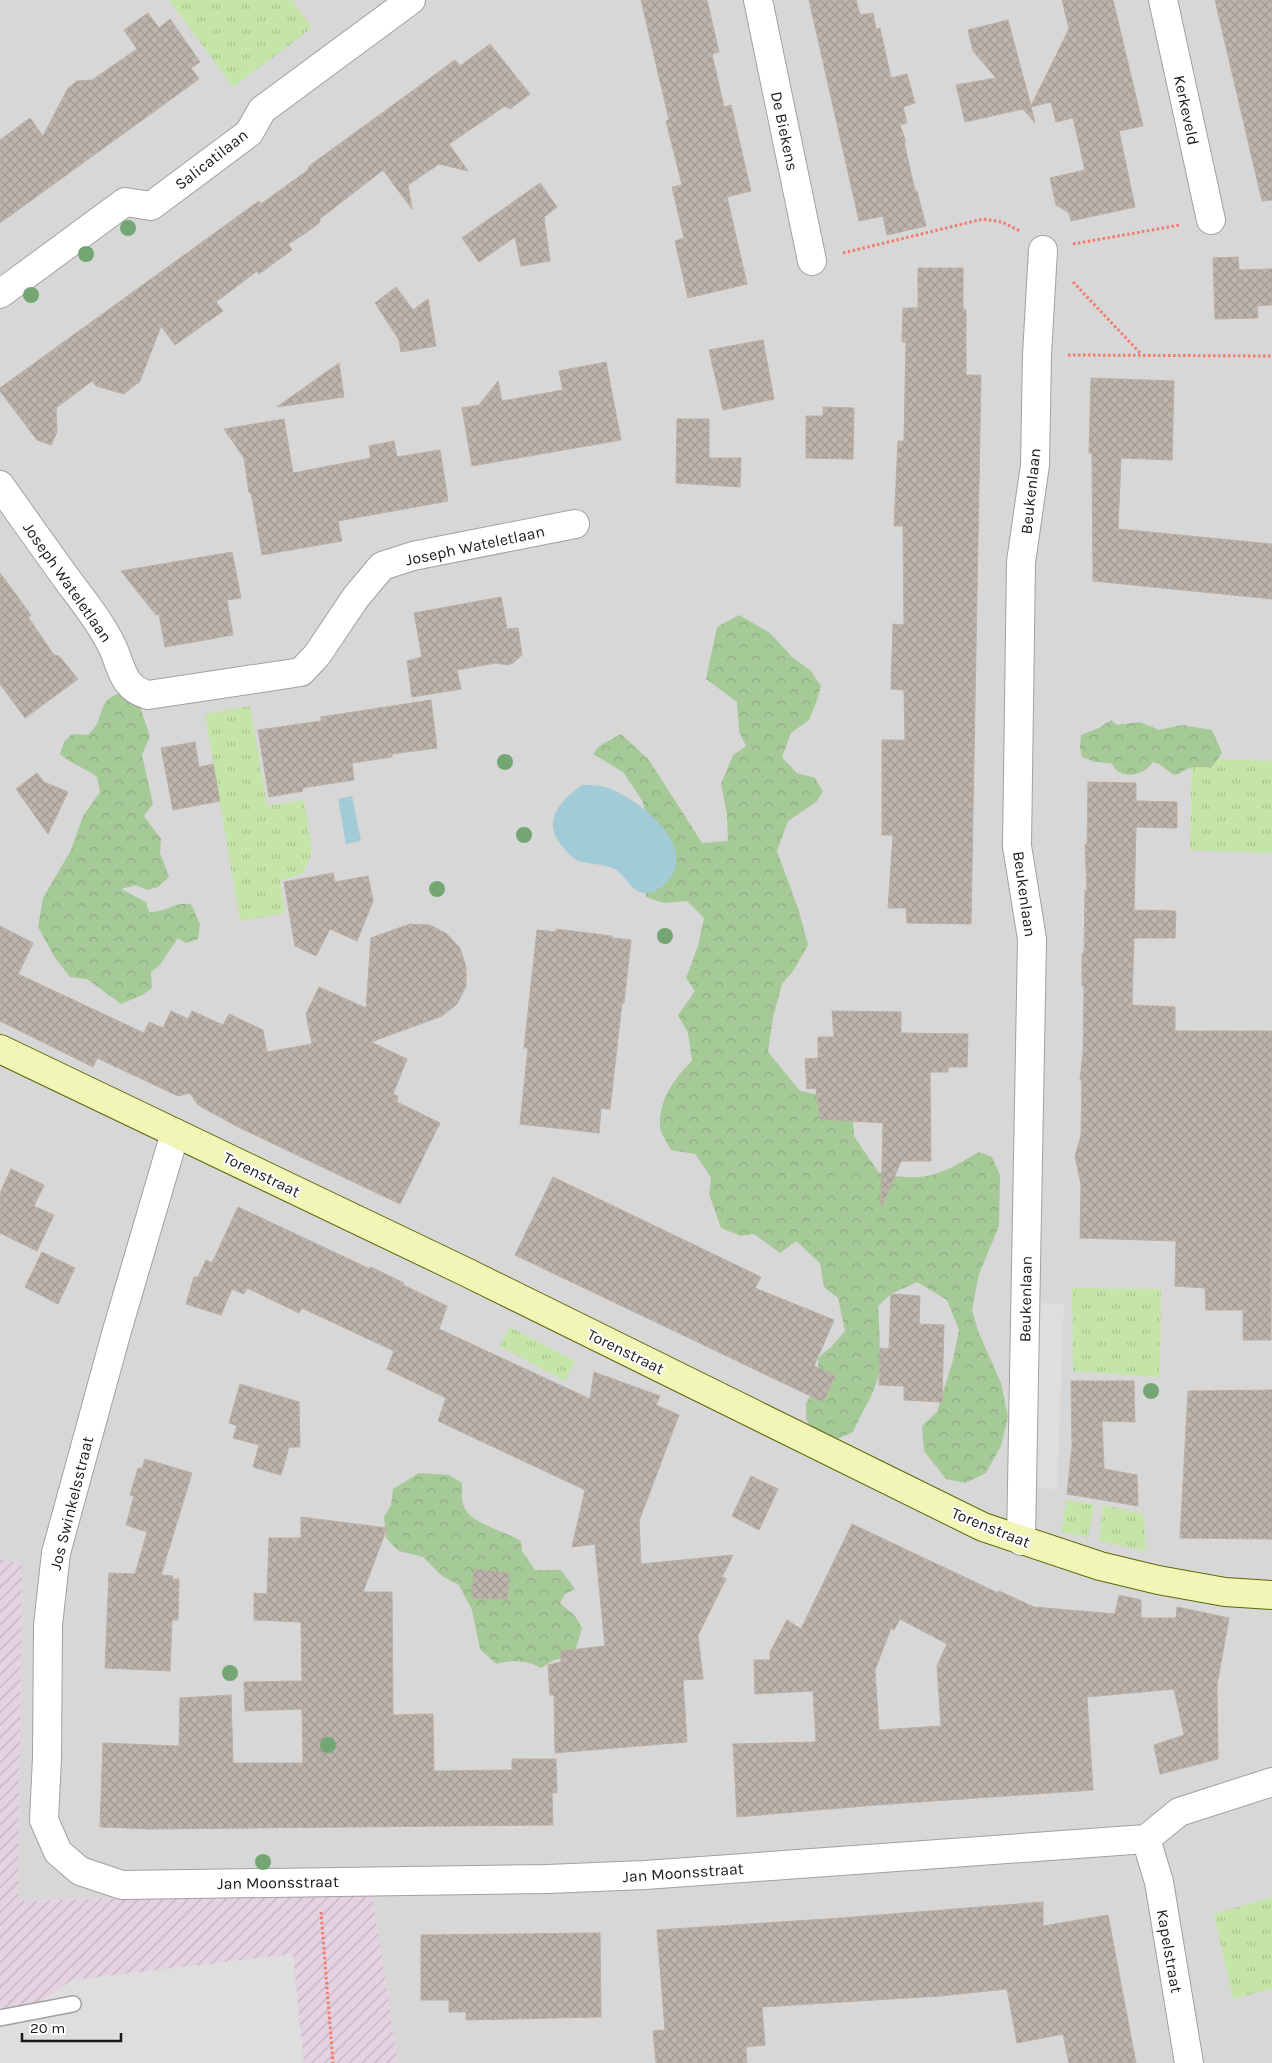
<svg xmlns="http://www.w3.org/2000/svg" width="1272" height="2063" viewBox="0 0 1272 2063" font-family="Karla,sans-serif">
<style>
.residential{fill:#d8d7d7}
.industrial{fill:url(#industrial-furrows)}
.grass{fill:url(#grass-tufts)}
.forest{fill:url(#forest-crowns)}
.parking{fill:#dedede}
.water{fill:#a2cbd8}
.building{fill:url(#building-cross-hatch);stroke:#bcafa4;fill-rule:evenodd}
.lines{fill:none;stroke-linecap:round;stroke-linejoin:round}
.lane-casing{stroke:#a1a1a1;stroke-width:18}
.street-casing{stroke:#a1a1a1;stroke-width:30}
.secondary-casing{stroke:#5d690a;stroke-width:30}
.path{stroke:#f17c6c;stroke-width:3;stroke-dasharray:2.5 2.5;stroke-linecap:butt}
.lane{stroke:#fff;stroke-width:15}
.street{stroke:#fff;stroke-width:28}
.secondary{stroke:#f1f5b5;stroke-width:28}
.tree{fill:#74a673}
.labels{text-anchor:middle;stroke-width:4;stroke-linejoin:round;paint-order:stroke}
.street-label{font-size:16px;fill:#1a1a1a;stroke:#fff}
</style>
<defs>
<pattern id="industrial-furrows" width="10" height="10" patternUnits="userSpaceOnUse" patternTransform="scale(1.25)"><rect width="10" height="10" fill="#e4d2e1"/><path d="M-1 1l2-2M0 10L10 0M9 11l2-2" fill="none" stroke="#c3b4c0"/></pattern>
<pattern id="grass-tufts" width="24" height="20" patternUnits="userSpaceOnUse" patternTransform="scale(1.25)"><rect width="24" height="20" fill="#c4e4a8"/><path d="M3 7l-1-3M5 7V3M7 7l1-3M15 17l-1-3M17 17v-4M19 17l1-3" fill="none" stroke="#a8c390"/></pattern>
<pattern id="forest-crowns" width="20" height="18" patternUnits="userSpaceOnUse" patternTransform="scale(1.25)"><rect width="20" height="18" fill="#a5c997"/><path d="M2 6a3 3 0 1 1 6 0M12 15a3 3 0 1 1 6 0" fill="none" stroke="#8dac82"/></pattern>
<pattern id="building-cross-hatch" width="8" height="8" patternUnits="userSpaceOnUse" patternTransform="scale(1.25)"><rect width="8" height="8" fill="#bcb4ad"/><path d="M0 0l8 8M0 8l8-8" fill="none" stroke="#a19a94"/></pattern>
</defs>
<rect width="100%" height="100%" fill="#ece8e0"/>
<polygon class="residential" points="0,0 1272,0 1272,2063 398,2063 372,1893 18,1901 22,1566 0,1558"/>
<polygon class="industrial" points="0,1558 22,1565 18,1901 372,1893 398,2063 0,2063"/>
<g class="grass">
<polygon points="169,0 292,0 312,28 233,87"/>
<polygon points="250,706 267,806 304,800 312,852 303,873 280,881 285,913 240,921 205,714"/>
<polygon points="1192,758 1272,761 1272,853 1190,850"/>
<polygon points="1072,1288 1161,1289 1160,1377 1073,1371"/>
<polygon points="510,1327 575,1361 565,1381 500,1346"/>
<polygon points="1067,1500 1094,1505 1088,1537 1061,1532"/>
<polygon points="1103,1505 1144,1514 1146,1551 1099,1541"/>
<polygon points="1272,1897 1272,1989 1233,1999 1214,1914"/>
</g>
<g class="forest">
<path d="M739,615L770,633L792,657L811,671L821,686L816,703L809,720L791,733L782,757L797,773L815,778L823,792L816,802L788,821L777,851L799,911L808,945L793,971L782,984L773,1017L768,1052L800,1091L852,1101L854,1136L879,1173C927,1183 939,1175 979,1152L992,1157L1000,1175L999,1226L979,1274L972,1310L978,1331L1001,1383L1008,1417L1001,1446L986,1473L965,1483L946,1479L924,1451L922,1426L937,1412L953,1360L959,1330L947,1300L917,1282L891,1294L878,1306C879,1328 881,1351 879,1372C876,1393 861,1412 853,1432L832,1441L815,1431L806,1419V1404L819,1378L818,1358L832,1346L845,1331L838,1298L824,1287L820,1263L796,1241L780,1253L754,1234L741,1236L721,1228L709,1194L711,1177L695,1154L671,1150C668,1144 660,1133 660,1126C659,1100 674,1078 692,1061L688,1033L678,1015L695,991L686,978L698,946L704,918L687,901L664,903L646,897L644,867L648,829L643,802L623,772L593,754L599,746L621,734L649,760L702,843L728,841L727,815L721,784L733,755L746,746L739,732L737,702L706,679L717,627Z"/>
<path d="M134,689L150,736L142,755L153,804L144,816L161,839L160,853L169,877L158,887L147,890L136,885L121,889L146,902L149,912C167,912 173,902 191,904L200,924L198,939L186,943L178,938L159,966L151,972L152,988L142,995L121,1004L87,979L70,977L55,958L38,927L43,898L71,850L83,816L100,792L97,777C85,768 71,764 60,754L64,742L72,734L88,735C100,723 97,721 103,707C107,696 123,691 134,689Z"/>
<path d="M1111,720L1117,725L1140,722L1159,730L1182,725L1212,730L1222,753L1211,768C1203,767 1194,766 1185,770C1181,772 1180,774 1174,775L1159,764L1153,762C1146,772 1132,779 1119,772C1116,771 1113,765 1111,763L1095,762L1082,757L1080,748L1081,735L1099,728Z"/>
<path d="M419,1473L449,1475L462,1483C462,1491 461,1500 464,1507C471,1524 505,1531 521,1541L522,1551L535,1570H561L575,1589L565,1594L560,1603L575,1616L582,1628L574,1655L554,1660L541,1668C525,1660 513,1660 496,1664L480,1649L472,1610L459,1585L442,1576L423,1557L399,1551L386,1538L384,1517L391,1505L393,1489Z"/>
</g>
<g class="parking">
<polygon points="1039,1303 1064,1304 1057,1489 1033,1488"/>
<polygon points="293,1954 304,2063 0,2063 0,2029 72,1980"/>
</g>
<g class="water">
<path d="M582,785C591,785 599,785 608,788C637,798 698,845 669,879C663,887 655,894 644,893C629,891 626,873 612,868C602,864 590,864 579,861C571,858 567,852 562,846C541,821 560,801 582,785Z"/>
<polygon points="352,796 361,841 346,844 338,799"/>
</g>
<g class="building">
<polygon points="641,0 707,0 719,52 712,54 724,107 731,105 751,191 727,197 747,284 688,298 675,241 684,238 672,187 682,185 666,121 669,120"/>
<polygon points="809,0 856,0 860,15 873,13 876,29 880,28 891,78 907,74 915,103 903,107 907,123 900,125 906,142 904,142 915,191 917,191 926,226 887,235 883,216 859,221"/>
<polygon points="1062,0 1113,0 1143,126 1119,131 1135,207 1071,221 1069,213 1056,205 1050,178 1085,170 1073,118 1056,122 1051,102 1031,107 1035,123 1023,109 965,122 956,85 996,78 973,51 968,30 1008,20 1031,106 1069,29"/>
<polygon points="1215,0 1272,0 1272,200 1262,201"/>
<polygon points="148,13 159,28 170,19 200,62 191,68 199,79 0,223 0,140 30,118 43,136 68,88 77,81 92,80 137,49 124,30"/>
<polygon points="490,44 530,94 510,109 505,106 449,144 468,171 439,164 408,185 412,209 383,170 321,218 320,216 320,222 306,233 288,244 292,250 259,274 257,271 216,302 223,311 175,345 161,326 140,381 124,394 96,386 92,381 56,408 57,432 51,445 37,440 0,391 0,388 259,201 261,204 308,170 309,166 455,60 460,66"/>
<polygon points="540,183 557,207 544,217 550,261 521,266 515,237 479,262 462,238"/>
<polygon points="1238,257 1239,270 1272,269 1272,305 1257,306 1258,318 1215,319 1213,258"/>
<polygon points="918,268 963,268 963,309 966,310 966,375 981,375 971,924 907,923 906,908 888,908 893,835 882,835 882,740 905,740 904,690 891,689 893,624 904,625 903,526 894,526 898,441 904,441 906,342 902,342 903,308 918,308"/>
<polygon points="396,287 413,310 428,299 436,346 401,352 399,340 375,303"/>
<polygon points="763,340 774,399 723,410 709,350"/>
<polygon points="606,362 621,440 472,466 462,408 479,405 498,381 502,401 563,390 559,371"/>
<polygon points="339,363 344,397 277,407"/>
<polygon points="1091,378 1174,381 1172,460 1121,458 1118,529 1272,544 1272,599 1093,581 1092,453 1089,453"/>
<polygon points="823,407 854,408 853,459 806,458 806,416 823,416"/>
<polygon points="284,419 293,473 371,458 369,446 394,441 397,457 440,450 448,501 338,521 342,541 262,555 251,492 249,493 244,458 224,429"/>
<polygon points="677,419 709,419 709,458 741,458 740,487 676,483"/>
<polygon points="232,552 241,598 227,600 233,635 165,647 159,614 156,615 121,571"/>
<polygon points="0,573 31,615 28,617 54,655 59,656 78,679 25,718 0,684"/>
<polygon points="501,597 507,629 518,628 522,655 513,663 507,665 496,663 457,670 461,689 412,697 407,661 422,657 414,613"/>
<polygon points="431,700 437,748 392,754 392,757 352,763 354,780 302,788 303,791 269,797 258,730 321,721 321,717"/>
<polygon points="195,742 199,767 213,764 220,801 173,810 161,748"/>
<polygon points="37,773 44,782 68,792 48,834 16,789"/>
<polygon points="1088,782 1136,783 1136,801 1177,802 1177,828 1136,827 1134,910 1176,911 1175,938 1134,938 1132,1005 1175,1007 1175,1031 1272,1031 1271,1340 1243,1340 1243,1310 1206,1310 1205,1288 1175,1286 1176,1241 1080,1238 1081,1185 1075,1156 1081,1136 1082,1080 1080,1080 1083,1053 1084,986 1082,986 1082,953 1084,953 1085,890 1087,891 1085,844 1087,845"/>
<polygon points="333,873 335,882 368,876 373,901 357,941 330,929 316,956 295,946 284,882"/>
<polygon points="410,924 430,925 447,934 460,948 466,967 466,986 457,1004 442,1016 371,1042 407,1059 393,1094 398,1096 397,1102 440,1123 400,1204 238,1127 198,1105 190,1093 178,1096 97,1058 93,1067 0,1021 0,926 33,943 18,974 144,1033 149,1022 163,1028 171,1011 188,1019 192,1011 223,1025 229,1014 263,1030 267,1052 312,1044 306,1014 319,987 366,1008 371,938"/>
<polygon points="556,929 612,936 612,938 631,940 624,1003 622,1003 610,1109 601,1108 599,1133 520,1124 528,1048 524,1048 537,930 556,932"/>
<polygon points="832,1011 901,1012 901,1033 968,1034 967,1067 948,1067 948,1072 930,1072 931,1161 901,1161 882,1206 881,1206 883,1123 820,1119 816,1088 807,1089 805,1059 818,1058 818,1037 834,1037"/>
<polygon points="11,1169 44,1185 34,1206 54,1215 37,1251 0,1233 0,1193"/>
<polygon points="553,1177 761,1277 755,1288 834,1320 814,1366 835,1376 823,1402 515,1255"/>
<polygon points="238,1207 370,1269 371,1267 404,1283 403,1285 447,1306 439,1329 590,1399 594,1372 660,1396 656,1405 679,1415 639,1521 641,1564 733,1555 722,1577 726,1579 698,1635 703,1679 683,1680 687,1742 555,1753 554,1695 550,1695 548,1665 561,1662 561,1651 605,1646 595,1544 572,1547 585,1490 438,1421 446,1398 387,1369 394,1351 302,1308 299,1313 247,1288 244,1294 232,1289 221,1315 186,1304 194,1277 198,1277 206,1260 212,1263"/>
<polygon points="42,1252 75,1268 58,1304 25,1287"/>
<polygon points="891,1294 920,1296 919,1324 944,1325 942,1402 904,1400 904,1386 879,1385 880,1348 889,1349"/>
<polygon points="1071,1381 1134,1381 1135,1422 1102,1421 1104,1469 1137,1475 1138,1506 1067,1494 1072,1446"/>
<polygon points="240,1384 299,1402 300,1447 289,1447 281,1475 253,1467 259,1445 233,1438 237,1426 229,1423"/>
<polygon points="1272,1390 1272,1539 1180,1538 1188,1391"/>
<polygon points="145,1459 192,1473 161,1575 173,1576 172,1579 179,1579 178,1620 172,1620 170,1671 105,1668 109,1573 135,1574 147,1532 126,1525 134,1496 130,1495 138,1468 142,1469"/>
<polygon points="751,1476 778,1489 759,1530 732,1516"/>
<polygon points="301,1517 387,1528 363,1592 392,1592 393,1715 433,1714 434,1771 512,1770 512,1759 556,1759 557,1793 552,1793 553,1825 151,1829 100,1827 103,1743 179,1746 180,1698 231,1695 233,1763 303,1763 302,1709 245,1711 244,1682 302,1681 301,1622 254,1620 254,1593 267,1594 269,1538 301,1538"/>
<path d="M852,1524L998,1593L999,1591L1034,1607L1115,1614L1119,1595L1141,1600V1618H1176L1177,1607L1229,1618L1217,1685L1218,1759L1160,1774L1154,1745L1184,1735L1174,1689L1087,1697L1093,1790L876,1805L737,1817L733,1744L816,1742L813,1691L755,1694L754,1660H770V1652L787,1620L801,1629ZM900,1619L947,1644L937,1666L941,1726L879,1730L875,1670L891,1628L894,1630Z"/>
<polygon points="474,1569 509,1573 507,1599 472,1598"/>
<polygon points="1043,1902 1043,1926 1108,1915 1136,2063 1069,2063 1063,2034 1017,2043 1007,1989 940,1996 762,2007 765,2045 746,2047 747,2063 656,2063 653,2031 665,2030 657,1930 841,1918"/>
<polygon points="600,1933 601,2017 466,2020 466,2012 449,2012 449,2000 421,2000 421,1935"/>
</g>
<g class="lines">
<defs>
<polyline id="lane" points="0,2018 73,2004"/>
<g id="street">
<polyline points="758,0 812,261"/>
<polyline points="1163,0 1211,220"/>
<polyline points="0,294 125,202 151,206 249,133 262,110 411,0"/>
<path d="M0,485C23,518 46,550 69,582C84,602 101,623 112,646C122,667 122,688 148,695L301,672L317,655L356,597L382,566L413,556L575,524"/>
<polyline points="175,1133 116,1334 56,1553 48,1625 47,1758 44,1820 58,1852 80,1871 122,1885 547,1879 645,1875 1146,1839 1179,1812 1272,1782"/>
<polyline points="1021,1541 1032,939 1017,846 1021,562 1035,465 1037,355 1043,250"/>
<polyline points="1146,1839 1159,1882 1189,2063"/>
</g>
<polyline id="secondary" points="0,1049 466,1272 983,1527 1100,1566 1158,1580 1225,1592 1272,1595"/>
</defs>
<use href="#lane" class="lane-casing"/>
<use href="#street" class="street-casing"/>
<use href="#secondary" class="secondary-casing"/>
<g class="path">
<polyline points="1073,244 1180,225"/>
<polyline points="843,253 983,219 1002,222 1020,231"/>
<polyline points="1073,282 1141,354"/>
<polyline points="1068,355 1272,356"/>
<polyline points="321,1912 333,2063"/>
</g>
<use href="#lane" class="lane"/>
<use href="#street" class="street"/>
<use href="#secondary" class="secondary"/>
</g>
<g class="tree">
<circle cx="128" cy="228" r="8"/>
<circle cx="86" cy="254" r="8"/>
<circle cx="31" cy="295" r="8"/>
<circle cx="505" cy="762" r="8"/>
<circle cx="524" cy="835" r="8"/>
<circle cx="437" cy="889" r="8"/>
<circle cx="665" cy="936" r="8"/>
<circle cx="1151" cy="1391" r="8"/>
<circle cx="230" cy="1673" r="8"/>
<circle cx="328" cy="1745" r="8"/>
<circle cx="263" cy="1862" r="8"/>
</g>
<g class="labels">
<g class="street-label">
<text transform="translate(1187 110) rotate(78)" y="6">Kerkeveld</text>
<text transform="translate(785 131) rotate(78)" y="6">De Biekens</text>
<text transform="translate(211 159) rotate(-38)" y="6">Salicatilaan</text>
<text transform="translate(1030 491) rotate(-84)" y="6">Beukenlaan</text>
<text transform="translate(475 545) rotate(-12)" y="6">Joseph Wateletlaan</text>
<text transform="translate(68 582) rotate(55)" y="6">Joseph Wateletlaan</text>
<text transform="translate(1025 894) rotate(82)" y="6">Beukenlaan</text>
<text transform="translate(262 1174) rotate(26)" y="6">Torenstraat</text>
<text transform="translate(1025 1299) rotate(-89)" y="6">Beukenlaan</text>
<text transform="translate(626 1351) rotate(26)" y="6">Torenstraat</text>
<text transform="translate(71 1503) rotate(-76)" y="6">Jos Swinkelsstraat</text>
<text transform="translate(991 1527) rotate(22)" y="6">Torenstraat</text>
<text transform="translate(683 1872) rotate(-4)" y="6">Jan Moonsstraat</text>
<text transform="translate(278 1882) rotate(-1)" y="6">Jan Moonsstraat</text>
<text transform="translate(1170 1951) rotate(80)" y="6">Kapelstraat</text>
</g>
</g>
<path d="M22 2033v8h99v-8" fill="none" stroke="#1a1a1a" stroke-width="2.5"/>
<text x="30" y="2033" font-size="15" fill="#1a1a1a" stroke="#ffffff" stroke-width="4" paint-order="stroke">20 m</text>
</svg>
